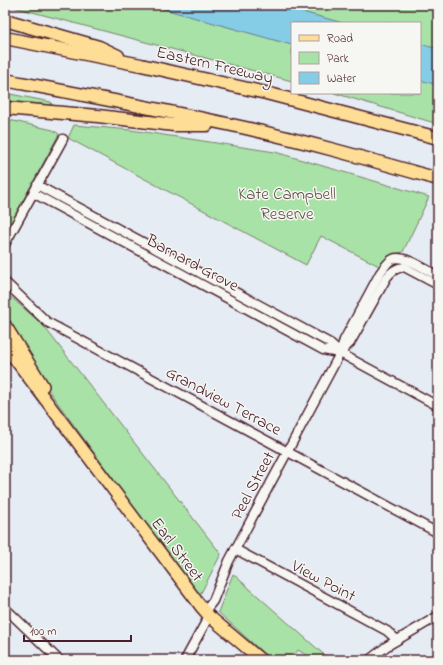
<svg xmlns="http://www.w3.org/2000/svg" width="443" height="665" viewBox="0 0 443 665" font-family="'Indie Flower',sans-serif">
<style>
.green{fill:#a8e2a7;stroke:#798069}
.water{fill:#85cde6;stroke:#6d879b}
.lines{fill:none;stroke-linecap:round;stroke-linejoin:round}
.minor-casing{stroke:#4a1f2b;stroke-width:11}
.major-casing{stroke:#4a1f2b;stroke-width:14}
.highway-casing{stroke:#4a1f2b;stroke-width:15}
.minor{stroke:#f6f6f2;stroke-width:8}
.major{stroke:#fedd96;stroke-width:11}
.highway{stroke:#fedd96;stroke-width:12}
.labels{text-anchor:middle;stroke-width:3;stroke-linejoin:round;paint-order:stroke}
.street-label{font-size:17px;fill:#4a1f2b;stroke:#f6f6f2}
.park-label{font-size:17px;fill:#62504a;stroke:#f6f6f2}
</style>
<rect width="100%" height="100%" fill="#e6ecf4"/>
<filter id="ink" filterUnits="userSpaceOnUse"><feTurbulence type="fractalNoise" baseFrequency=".025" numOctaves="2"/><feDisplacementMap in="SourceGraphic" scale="8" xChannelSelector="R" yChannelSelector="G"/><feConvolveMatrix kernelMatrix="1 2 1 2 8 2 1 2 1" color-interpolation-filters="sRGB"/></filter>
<g filter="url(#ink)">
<g class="green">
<polygon points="6,5 150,5 292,45 292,81"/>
<polygon points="276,5 438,5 438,49 420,44 420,23 343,23"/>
<polygon points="420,80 438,85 438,124 334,93 420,93"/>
<polygon points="5,93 51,102 52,105 5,101"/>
<polygon points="5,119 53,130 59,134 5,234"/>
<polygon points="74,125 131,130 275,152 429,197 403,252 388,256 379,266 321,236 306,265 68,138"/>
<polygon points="5,292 42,324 221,554 201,593 194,590 49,391 17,333 5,316"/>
<polygon points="233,574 330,660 315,660 298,650 293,657 286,655 280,660 271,660 218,612"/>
</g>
<g class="water">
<polygon points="150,5 276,5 343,23 292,23 292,45"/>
<polygon points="420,44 438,49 438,85 420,80"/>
</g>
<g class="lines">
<defs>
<g id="minor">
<polyline points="37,185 328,342 340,353 438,406"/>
<polyline points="33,193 323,350 339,353"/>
<polyline points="5,244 63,139"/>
<polyline points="5,282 47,322 438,533"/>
<path d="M340,352L344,340L380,273C384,268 388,261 393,259C404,254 428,271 438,276"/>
<polyline points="235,549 387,631 397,640"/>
<polyline points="5,608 59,660"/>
<path d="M205,611L213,601L229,561L336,361L340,353L350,343L387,277C392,271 396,268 404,267L438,285"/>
<polyline points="185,660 209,616"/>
<polyline points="369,660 387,646 438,616"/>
</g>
<g id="major">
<polyline points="5,325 43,386"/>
<polyline points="5,346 202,608 209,616 261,660"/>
</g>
<g id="highway">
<polyline points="5,20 99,47 118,56"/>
<polyline points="5,38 141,65 266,93 438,138"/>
<path d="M5,80C79,94 154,108 227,124C298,139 368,159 438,179"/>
<polyline points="5,108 98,116 174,125 207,125"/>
</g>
</defs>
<use href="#minor" class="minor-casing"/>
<use href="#major" class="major-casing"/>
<use href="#highway" class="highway-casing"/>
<use href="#minor" class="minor"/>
<use href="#major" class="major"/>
<use href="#highway" class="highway"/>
</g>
</g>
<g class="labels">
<g class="street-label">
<text transform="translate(215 64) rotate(13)" y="6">Eastern Freeway</text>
<text transform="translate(193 262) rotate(28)" y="6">Barnard Grove</text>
<text transform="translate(224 400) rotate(28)" y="6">Grandview Terrace</text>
<text transform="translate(252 485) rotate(-62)" y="6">Peel Street</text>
<text transform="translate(178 549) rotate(53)" y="6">Earl Street</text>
<text transform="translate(324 580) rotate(28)" y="6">View Point</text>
</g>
<g class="park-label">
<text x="287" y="199">Kate Campbell<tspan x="287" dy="20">Reserve</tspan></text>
</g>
</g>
<rect width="443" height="665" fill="none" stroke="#f6f6f2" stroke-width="20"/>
<rect x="10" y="10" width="423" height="645" fill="none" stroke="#4a1f2b" stroke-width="1.5" filter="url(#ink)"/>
<rect x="291" y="22" width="130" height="72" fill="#f6f6f2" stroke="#b1a0a2"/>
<rect x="299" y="35" width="20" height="6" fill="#fedd96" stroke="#b1a0a2"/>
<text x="327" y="42" font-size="12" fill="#4a1f2b">Road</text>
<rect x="299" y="52" width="20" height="12" fill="#a8e2a7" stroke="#b1a0a2"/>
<text x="327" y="62" font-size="12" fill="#4a1f2b">Park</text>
<rect x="299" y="72" width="20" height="12" fill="#85cde6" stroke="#b1a0a2"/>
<text x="327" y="82" font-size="12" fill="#4a1f2b">Water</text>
<path d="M24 635v6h107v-6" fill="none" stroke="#4a1f2b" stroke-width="2"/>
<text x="30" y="635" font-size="12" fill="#4a1f2b" stroke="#f6f6f2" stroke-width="3" paint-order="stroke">100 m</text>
</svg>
